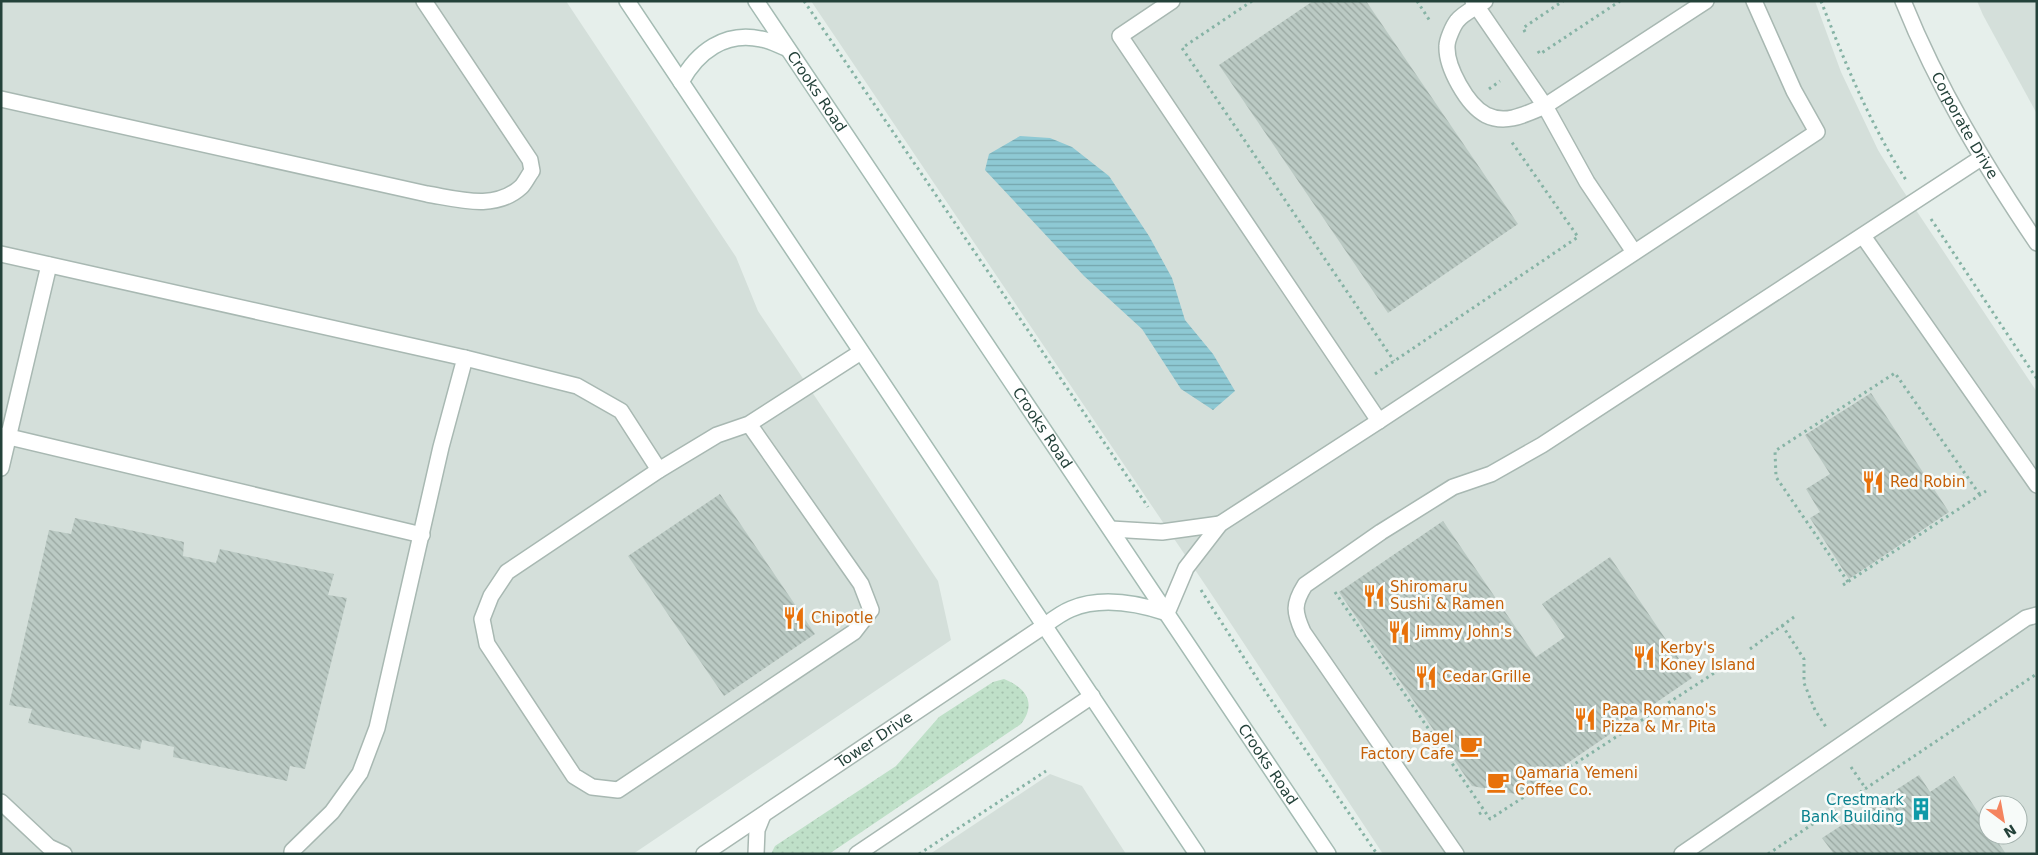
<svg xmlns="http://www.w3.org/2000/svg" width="2038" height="855" viewBox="0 0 2038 855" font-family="'DejaVu Sans',sans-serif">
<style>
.built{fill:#d4dfda;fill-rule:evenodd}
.green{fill:url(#green-dots)}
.water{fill:url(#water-rules)}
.building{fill:url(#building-back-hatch)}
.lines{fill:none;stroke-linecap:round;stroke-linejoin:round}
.service-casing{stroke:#a8b8b2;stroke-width:18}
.tertiary-casing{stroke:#a8b8b2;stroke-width:18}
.secondary-casing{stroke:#a4bbb3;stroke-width:18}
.path{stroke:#86b3a5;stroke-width:3;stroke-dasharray:2.5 4;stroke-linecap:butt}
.service{stroke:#fff;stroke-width:15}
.tertiary{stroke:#fff;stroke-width:15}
.secondary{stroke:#fff;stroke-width:15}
.labels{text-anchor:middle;stroke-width:5;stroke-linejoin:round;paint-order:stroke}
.street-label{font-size:15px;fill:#24423a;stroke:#f7fbf9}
.food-label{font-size:15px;fill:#c56008;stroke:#f7fbf9;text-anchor:start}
.culture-label{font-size:15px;fill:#0d838f;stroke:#f7fbf9;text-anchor:end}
</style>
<defs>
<pattern id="green-dots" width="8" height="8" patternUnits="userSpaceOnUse" patternTransform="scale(1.25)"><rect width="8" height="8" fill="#bfe0c8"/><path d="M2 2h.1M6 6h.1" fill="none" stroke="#a4c1ad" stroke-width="1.8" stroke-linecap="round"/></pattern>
<pattern id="water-rules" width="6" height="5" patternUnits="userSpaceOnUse" patternTransform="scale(1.25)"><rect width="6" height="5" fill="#8ec9d4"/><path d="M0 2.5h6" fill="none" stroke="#74a5ad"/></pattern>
<pattern id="building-back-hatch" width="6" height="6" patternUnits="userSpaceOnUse" patternTransform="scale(1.25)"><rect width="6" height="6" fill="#bbcac4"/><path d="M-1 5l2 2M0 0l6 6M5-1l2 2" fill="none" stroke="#98a6a0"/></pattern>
</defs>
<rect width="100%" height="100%" fill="#e6efeb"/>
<g class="built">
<polygon points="1,1 566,1 736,257 758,311 938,581 951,640 633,854 1,854"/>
<path d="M811,1H1815L1841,72L1878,150L1900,186L2037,392V854H1383L1208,589ZM1988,805H2018V835H1988Z"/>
<polygon points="1977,1 2037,1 2037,114 1983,15"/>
<polygon points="1050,774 1082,786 1126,854 930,854"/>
</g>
<path class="green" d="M1004,679C1026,688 1037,703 1021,724L829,854H771L775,846L896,766L939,717L993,682Z"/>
<polygon class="water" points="1020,136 1050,138 1072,147 1109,176 1149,236 1172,278 1185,320 1213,354 1235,391 1213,410 1181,389 1142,329 1084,276 985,170 989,154"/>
<g class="building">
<polygon points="1313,1 1366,1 1518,224 1388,313 1219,65"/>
<polygon points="1871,393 1949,512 1849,579 1810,518 1820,512 1806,489 1830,474 1805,435"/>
<polygon points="720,494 815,634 724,696 628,556"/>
<polygon points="75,518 184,542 183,556 216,563 220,549 334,574 328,595 347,598 305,769 290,766 287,781 173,757 174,747 142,740 140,750 28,723 32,709 9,705 49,530 71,534"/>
<polygon points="1443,521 1536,657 1565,637 1542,604 1610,557 1692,678 1521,795 1472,786 1339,592"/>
<polygon points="1919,775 1930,792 1954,776 1988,827 1988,835 1993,835 2006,854 1834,854 1822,838"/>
</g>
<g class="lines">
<defs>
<g id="service">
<polyline points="1172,1 1120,36 1379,421"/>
<polyline points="1473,1 1545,106 1587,182 1634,252"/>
<path d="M1485,1C1477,7 1463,13 1457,21C1453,26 1447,40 1447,46C1446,67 1467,105 1486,115C1506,125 1526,114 1545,106L1706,1"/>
<path d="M1,99L427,194C458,199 495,211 521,187C525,183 528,176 532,171L530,160L424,1"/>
<polyline points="1863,236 2037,485"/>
<polyline points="1,254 465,358 441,447 377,728 360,773 332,812 292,851 292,854"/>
<polyline points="465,358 577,386 621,411 659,470"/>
<polyline points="749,424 861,584 871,610 854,632 618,790 592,787 574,776 487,644 482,619 491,596 507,572 659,470 717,435 749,424 861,352"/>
<polyline points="1,435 422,535"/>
<polyline points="1,468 49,265"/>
<polyline points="1111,529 1162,532 1220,524"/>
<polyline points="1167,613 1186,568 1220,524 1379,421 1817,132 1794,91 1754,1"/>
<polyline points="1,802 49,847 64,854"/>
<path d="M1456,854L1303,632C1294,612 1293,604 1305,585L1381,532L1453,487L1491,474L1542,445L1981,158"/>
<polyline points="1682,854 2026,618 2037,615"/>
</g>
<g id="tertiary">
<path id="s1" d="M1903,1C1938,88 1985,166 2037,243"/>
<path id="s2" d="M704,854L1044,626"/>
<polyline points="756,854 757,830 763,815"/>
<polyline points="857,854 1092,696"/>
</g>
<g id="secondary">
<polyline points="627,1 1197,854"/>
<path id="s3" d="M756,1L1328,854"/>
<path d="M681,82C697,52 725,31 761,39C769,40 778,45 786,48"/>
<path d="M1044,626C1052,620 1061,613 1071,609C1102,596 1137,603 1167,613"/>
</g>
</defs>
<use href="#service" class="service-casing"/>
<use href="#tertiary" class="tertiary-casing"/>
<use href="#secondary" class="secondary-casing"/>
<g class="path">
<polyline points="804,1 1148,507"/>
<polyline points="1252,1 1182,48 1394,361"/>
<polyline points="1417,1 1430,21"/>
<path d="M1821,1C1845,63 1870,124 1906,180"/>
<polyline points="1525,32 1523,28 1563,1"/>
<polyline points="1538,51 1540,54 1620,1"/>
<polyline points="1489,89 1500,81"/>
<polyline points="1931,219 2037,379"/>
<polyline points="1375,374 1578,237 1511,141"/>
<polyline points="1848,582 1776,477 1775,451 1895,373 1980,495"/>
<polyline points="1843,585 1986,491"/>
<polyline points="1201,590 1265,691 1377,854"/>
<polyline points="1335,592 1490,819 1725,666"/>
<polyline points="1782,625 1804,659 1804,683 1815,710 1826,727"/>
<polyline points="1750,649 1794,617"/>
<polyline points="1851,767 1866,789"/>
<polyline points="1479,814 1484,811"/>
<polyline points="919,854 1046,771"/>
<polyline points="1768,854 2035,675"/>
</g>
<use href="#service" class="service"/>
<use href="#tertiary" class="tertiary"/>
<use href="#secondary" class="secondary"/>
</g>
<defs>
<symbol id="restaurant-bare" viewBox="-9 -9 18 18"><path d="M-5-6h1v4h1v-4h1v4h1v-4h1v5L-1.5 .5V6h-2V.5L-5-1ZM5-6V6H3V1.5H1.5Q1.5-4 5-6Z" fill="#e8710a" stroke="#f7fbf9" stroke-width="2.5" paint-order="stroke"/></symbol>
<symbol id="cafe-bare" viewBox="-9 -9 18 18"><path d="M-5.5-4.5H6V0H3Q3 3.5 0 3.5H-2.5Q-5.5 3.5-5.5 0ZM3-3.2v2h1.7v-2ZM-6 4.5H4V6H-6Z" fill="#e8710a" stroke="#f7fbf9" stroke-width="2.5" paint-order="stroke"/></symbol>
<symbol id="building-bare" viewBox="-9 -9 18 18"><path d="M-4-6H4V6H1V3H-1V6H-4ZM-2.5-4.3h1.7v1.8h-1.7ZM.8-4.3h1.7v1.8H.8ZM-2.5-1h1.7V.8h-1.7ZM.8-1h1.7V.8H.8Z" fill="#0f9aa8" stroke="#f7fbf9" stroke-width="2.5" paint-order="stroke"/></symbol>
</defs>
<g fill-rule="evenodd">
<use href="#restaurant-bare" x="1857" y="466" width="32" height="32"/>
<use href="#restaurant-bare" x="1358" y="580" width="32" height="32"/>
<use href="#restaurant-bare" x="778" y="602" width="32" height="32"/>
<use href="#restaurant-bare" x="1383" y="616" width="32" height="32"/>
<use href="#restaurant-bare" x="1628" y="641" width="32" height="32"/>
<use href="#restaurant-bare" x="1410" y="661" width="32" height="32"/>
<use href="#restaurant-bare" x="1569" y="703" width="32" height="32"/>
<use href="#cafe-bare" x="1455" y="730" width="32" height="32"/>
<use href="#cafe-bare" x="1482" y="766" width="32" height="32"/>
<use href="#building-bare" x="1905" y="793" width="32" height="32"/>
</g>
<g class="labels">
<g class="street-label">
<text dy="5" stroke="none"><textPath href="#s3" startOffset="109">Crooks Road</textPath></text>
<text dy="5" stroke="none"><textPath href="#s1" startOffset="139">Corporate Drive</textPath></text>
<text dy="5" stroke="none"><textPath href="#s3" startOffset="514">Crooks Road</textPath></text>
<text dy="5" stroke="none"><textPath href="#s2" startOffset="205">Tower Drive</textPath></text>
<text dy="5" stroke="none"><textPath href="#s3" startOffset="919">Crooks Road</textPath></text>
</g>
<g class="food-label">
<text x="1890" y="487">Red Robin</text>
<text x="1390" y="592">Shiromaru<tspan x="1390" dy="17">Sushi &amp; Ramen</tspan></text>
<text x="811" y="623">Chipotle</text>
<text x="1416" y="637">Jimmy John's</text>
<text x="1660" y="653">Kerby's<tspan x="1660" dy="17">Koney Island</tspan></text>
<text x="1442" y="682">Cedar Grille</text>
<text x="1602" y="715">Papa Romano's<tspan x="1602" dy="17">Pizza &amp; Mr. Pita</tspan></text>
<text x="1454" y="742" text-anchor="end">Bagel<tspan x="1454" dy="17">Factory Cafe</tspan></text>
<text x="1515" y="778">Qamaria Yemeni<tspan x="1515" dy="17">Coffee Co.</tspan></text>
</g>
<g class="culture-label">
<text x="1904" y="805">Crestmark<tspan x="1904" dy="17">Bank Building</tspan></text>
</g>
</g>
<rect width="2038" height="855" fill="none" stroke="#24423a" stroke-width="5"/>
<g transform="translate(2003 820) rotate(148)"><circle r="24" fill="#f7fbf9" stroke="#a3b1ad"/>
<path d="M0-4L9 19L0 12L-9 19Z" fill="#f4845f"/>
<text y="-8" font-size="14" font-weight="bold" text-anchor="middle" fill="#24423a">N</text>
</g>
</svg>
